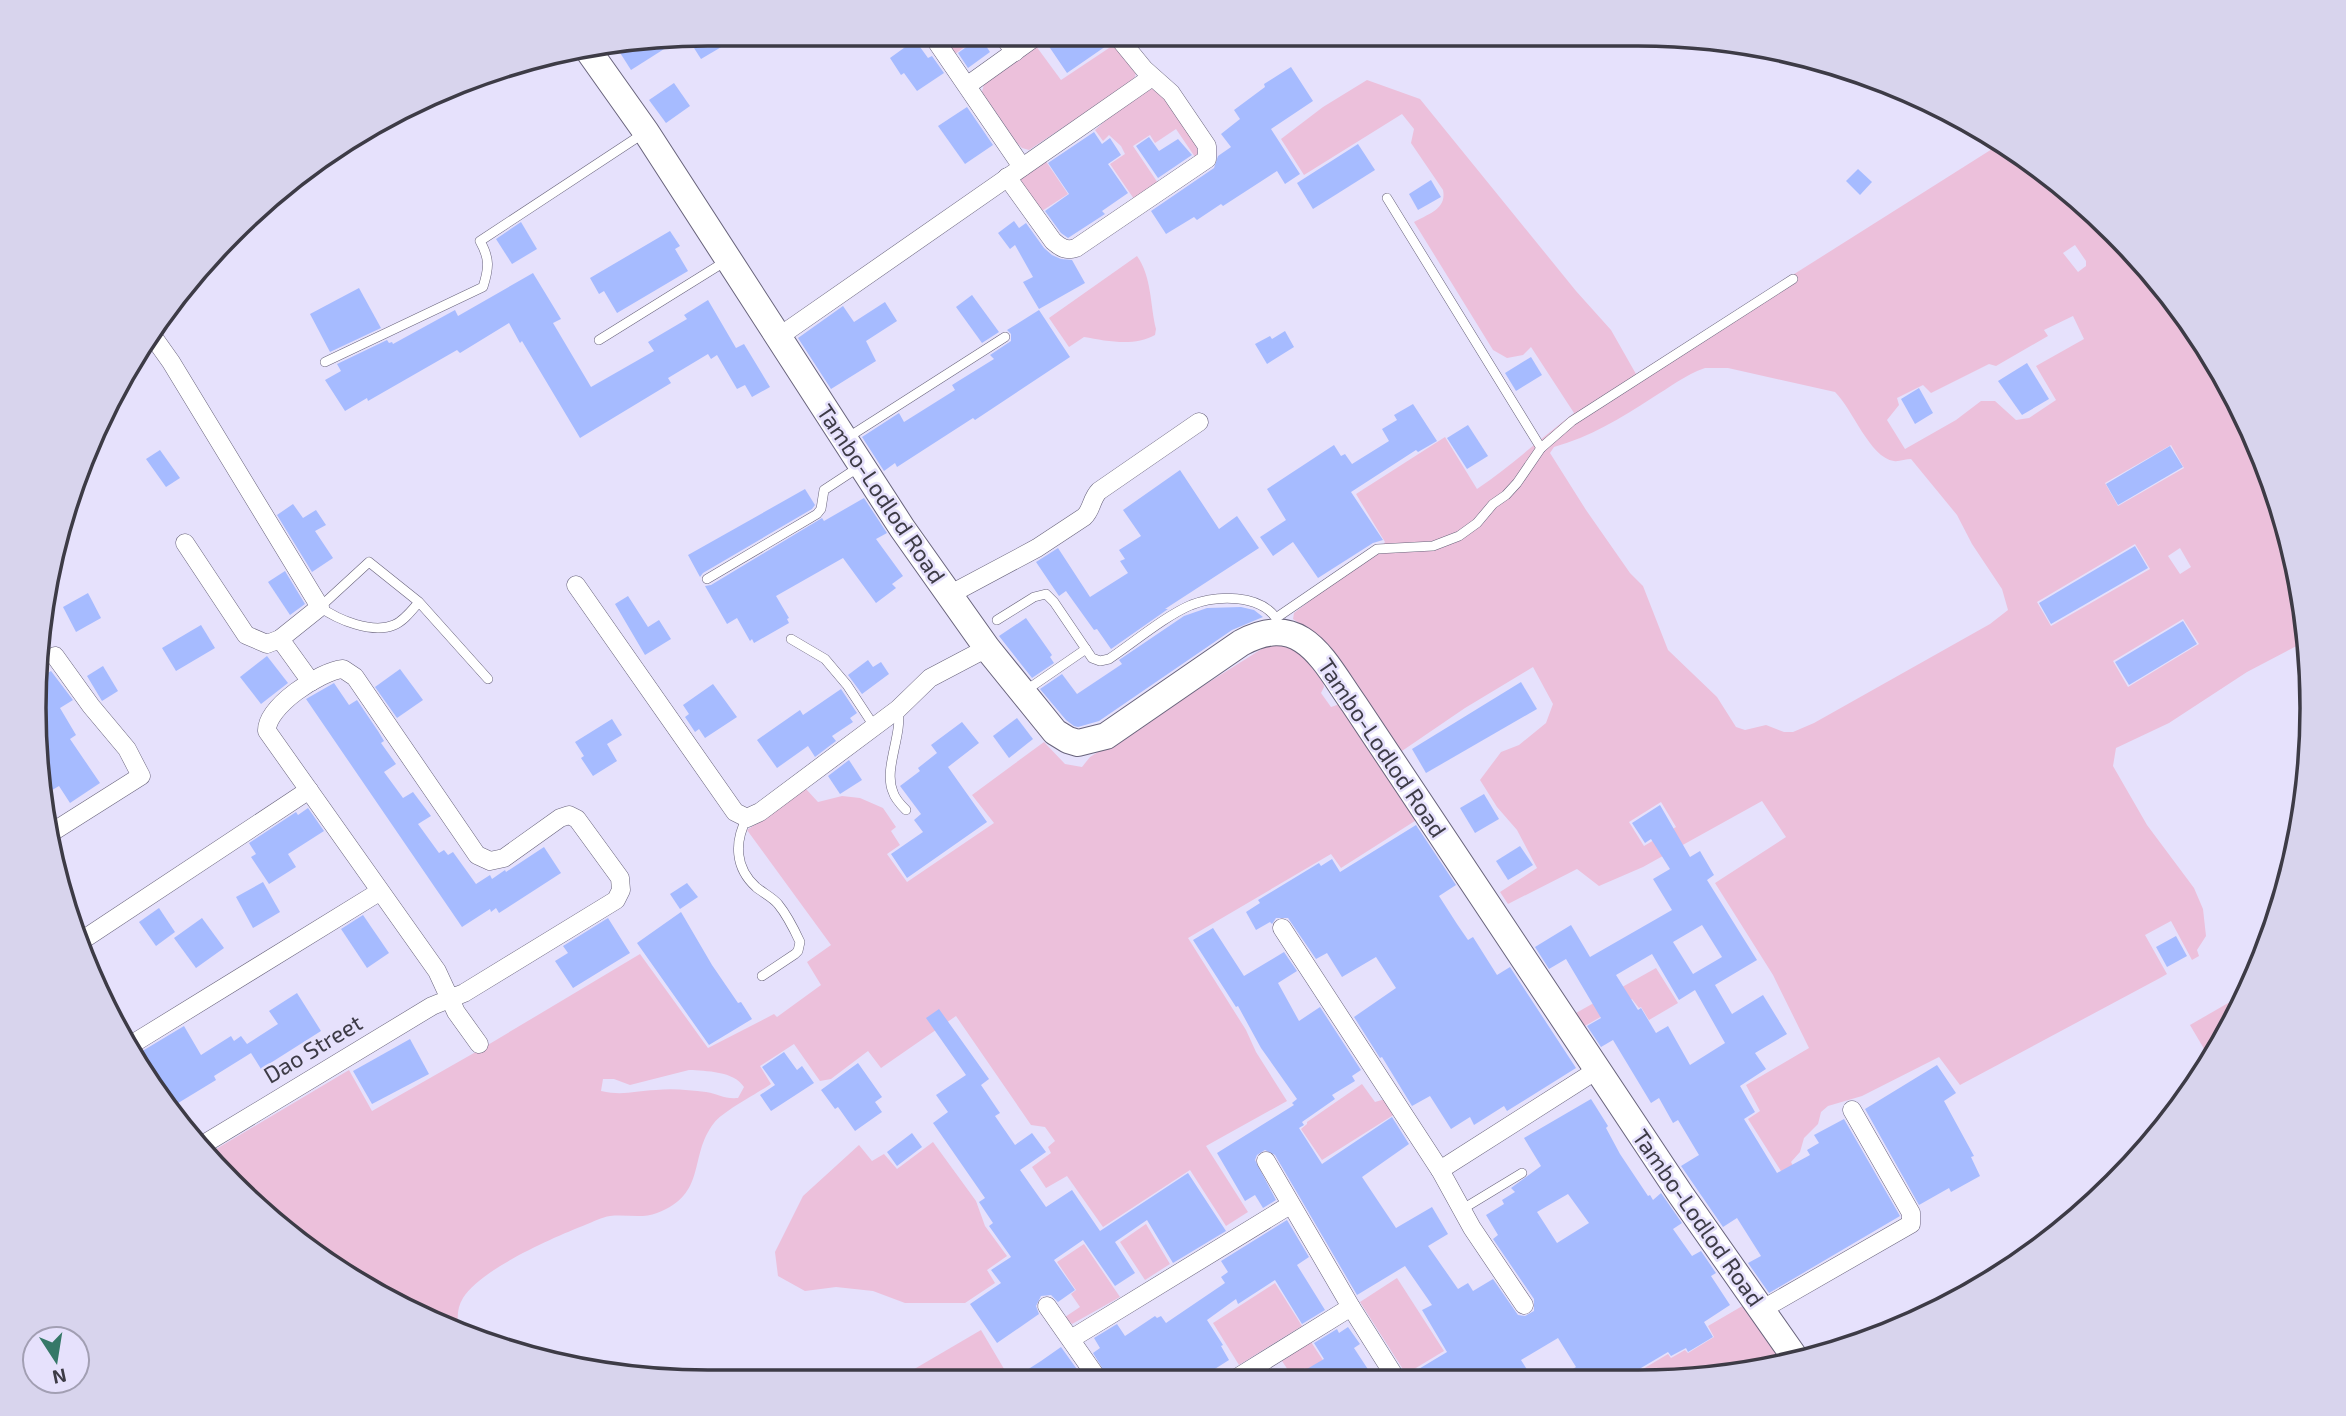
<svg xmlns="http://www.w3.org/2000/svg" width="2346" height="1416" viewBox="0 0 2346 1416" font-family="'Exo 2',sans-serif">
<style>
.green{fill:#ecc0db;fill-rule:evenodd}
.building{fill:#a6bbff;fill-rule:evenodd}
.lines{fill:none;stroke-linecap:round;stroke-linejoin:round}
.lane-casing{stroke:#68637b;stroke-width:10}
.street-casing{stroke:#68637b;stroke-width:19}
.secondary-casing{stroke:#68637b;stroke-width:28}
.lane{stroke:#fff;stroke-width:9}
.street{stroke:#fff;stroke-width:18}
.secondary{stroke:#fff;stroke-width:26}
.labels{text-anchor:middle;stroke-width:5;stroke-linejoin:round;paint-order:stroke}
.street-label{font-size:23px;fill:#3d3b46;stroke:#e6e1fc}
.rim{fill:none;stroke:#3d3b46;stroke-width:3.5}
</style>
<rect width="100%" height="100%" fill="#e6e1fc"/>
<g class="green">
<polygon points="921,34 981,35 955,54 942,36 924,47 917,37"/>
<polygon points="1115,44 1136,72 1135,77 1127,85 1029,150 1022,148 1017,143 982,92 984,84 1036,46 1061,80"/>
<path d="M1367,80L1420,99L1576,291L1611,330L1636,374L2000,144L2048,172L2145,263L2222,370L2277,491L2307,620L2308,640L2247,672L2169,723L2116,748L2113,766L2147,825L2194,888L2203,909L2206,936L2197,950L2199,956L2192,960L2171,921L2145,935L2167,974L2160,978L1960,1085L1939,1057L1862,1096L1828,1106L1821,1112L1818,1124L1804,1138L1800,1152L1791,1162L1803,1186L1793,1190L1748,1119L1760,1111L1746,1085L1809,1048L1773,975L1715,883L1786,837L1762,801L1643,867L1599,886L1577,869L1508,904L1500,892L1537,868L1517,830L1497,807L1480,780L1501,752L1519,745L1546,723L1553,704L1533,667L1465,708L1399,753L1306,628L1293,619L1294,613L1357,564L1376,555L1385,542L1356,494L1445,437L1477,489C1511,466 1541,438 1574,413L1531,347L1523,355L1507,358L1493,350L1414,222C1428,214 1447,209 1443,190L1411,143L1414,129L1402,114L1304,175L1281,139L1323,107ZM2075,245L2086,261V266L2078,272L2063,253ZM2073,316L2084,339L2036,366L2056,400L2029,418L2016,420L1995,401H1981L1956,420L1905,449L1887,420L1899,405L1897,398L1923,385L1931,393L1989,364L1996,366L2048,336L2044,330ZM1705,368H1728L1835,392C1852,408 1870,458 1894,461C1898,462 1906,459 1911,459L1957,515L1972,544L2002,589L2008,610L1990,624L1814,723L1793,732H1784L1766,725L1745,730L1736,727L1717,697L1668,650L1643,586L1630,573L1586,510L1550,453L1554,447C1590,437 1621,418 1652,398C1670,387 1685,375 1705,368ZM2171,445L2184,468L2118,506L2105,483ZM2135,544L2150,569L2051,626L2037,602ZM2180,548L2191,567L2180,574L2168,556ZM2183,619L2199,644L2128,687L2113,661ZM1661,802L1676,827L1644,846L1629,822Z"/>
<polygon points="1151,89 1158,89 1196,144 1198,153 1195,157 1176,129 1155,143 1150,135 1133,146 1158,183 1134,199 1110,164 1125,154 1121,146 1109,135 1103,141 1095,130 1115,112"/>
<polygon points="1045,160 1068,194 1042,211 1020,179"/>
<path d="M1137,256C1152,277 1150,305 1156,329L1155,335C1134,347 1107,341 1084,337L1069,347L1049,318Z"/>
<path d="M1277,643L1299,650L1323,682L1324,687L1321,693L1331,707L1340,704L1418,819L1341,868L1331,854L1188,938L1246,1030L1256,1052L1287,1101L1206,1146L1248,1212L1226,1226L1190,1170L1103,1227L1067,1176L1046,1188L1032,1167L1051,1153L1048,1147L1055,1141L1045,1127L1031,1125L956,1016L881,1068L868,1051L831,1079L820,1081L794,1044L760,1066L771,1084C758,1093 723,1111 714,1123C688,1156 708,1194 657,1213C642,1219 626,1214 610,1216C602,1217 593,1222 585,1225C552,1238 481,1269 463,1298C456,1309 457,1322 460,1334L450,1332L298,1244L211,1152L349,1070L372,1111L481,1049L640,954L708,1048L774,1014L777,1017L821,985L807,962L831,945L747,830L806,789L818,802L842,796L860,798L883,808L896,827L891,831L900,845L887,854L907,882L994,823L972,795L1044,742L1065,764L1082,767L1090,757L1268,645ZM689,1070C706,1071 734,1071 744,1087L738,1098C723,1099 719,1094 706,1092C690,1090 672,1088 656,1090C634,1091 623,1096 601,1091L603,1079H614L630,1085Z"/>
<polygon points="1656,968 1678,1003 1649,1020 1641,1007 1639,1008 1632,999 1583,1027 1576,1013"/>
<polygon points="2249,991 2243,1006 2210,1059 2190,1025"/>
<polygon points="1362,1084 1375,1102 1385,1099 1395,1114 1322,1160 1301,1129 1307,1124 1307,1122"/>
<polygon points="933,1142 976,1201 985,1226 1007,1256 987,1270 995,1283 965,1303 905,1303 873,1291 836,1287 805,1291 778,1276 775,1252 803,1196 859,1145 872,1161 884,1154 897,1169"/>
<polygon points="1146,1224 1170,1264 1145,1280 1120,1242"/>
<polygon points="1084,1244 1120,1297 1072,1324 1065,1317 1080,1307 1071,1294 1076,1290 1057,1262"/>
<polygon points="1397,1278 1444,1351 1406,1374 1360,1302"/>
<polygon points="1275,1283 1302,1326 1239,1365 1213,1323"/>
<polygon points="1744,1305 1785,1361 1683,1381 1623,1381 1668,1354 1671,1358 1685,1350 1688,1353 1714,1337 1708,1326"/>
<polygon points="981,1330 1010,1379 899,1378"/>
<polygon points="1311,1342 1336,1380 1312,1380 1305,1368 1292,1376 1282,1361"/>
</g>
<g class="building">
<polygon points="713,33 745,33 701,59 687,37"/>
<polygon points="1049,35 1106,35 1109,44 1067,73 1048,45 1051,43"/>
<polygon points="683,37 631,70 617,48"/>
<polygon points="980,37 990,52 968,68 958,53"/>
<polygon points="915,40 928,58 932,56 944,73 917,91 904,73 901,75 890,58"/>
<polygon points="1291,67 1313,101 1271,129 1300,174 1285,184 1277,171 1223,206 1221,204 1197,220 1194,217 1166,234 1151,211 1214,168 1218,156 1231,147 1221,134 1240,119 1234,110 1265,87 1264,84"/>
<polygon points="674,83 690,106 666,123 649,100"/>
<polygon points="967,107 993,145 965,164 938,126"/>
<polygon points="1094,132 1102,144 1110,138 1121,155 1108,164 1128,193 1102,211 1105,214 1068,238 1061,233 1045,211 1069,194 1048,163"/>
<polygon points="1149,137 1159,151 1178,139 1192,155 1158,178 1136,146"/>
<polygon points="1358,144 1375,170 1313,209 1297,183"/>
<polygon points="1858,169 1872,182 1860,195 1846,181"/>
<polygon points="1431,180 1441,197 1418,210 1409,194"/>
<polygon points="1014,221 1019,228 1026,223 1044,248 1052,255 1061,259 1072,260 1085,283 1039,309 1023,282 1033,277 1015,245 1010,249 998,233"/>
<polygon points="521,222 537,249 512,264 496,239"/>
<polygon points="670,231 680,246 675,249 688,271 617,313 604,291 599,294 590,278"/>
<polygon points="533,273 561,319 553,323 591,387 654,351 648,342 687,319 684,315 708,300 736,348 744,344 770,387 752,397 745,385 737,389 717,355 711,359 708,354 668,378 671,383 580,438 522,341 520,343 509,323 460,353 457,350 368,401 367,398 345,411 325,380 341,371 337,364 387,340 389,343 392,342 393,344 455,310 458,316"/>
<polygon points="359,288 381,328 330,352 310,314"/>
<polygon points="972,295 999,332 982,343 956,307"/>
<polygon points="885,302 897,321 866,341 876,361 831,389 798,338 843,306 854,322"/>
<polygon points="1039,310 1070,357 975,420 973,418 897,467 895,463 884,471 862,437 899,413 904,422 955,390 952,385 994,359 990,355 1011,341 1011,334 1007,330"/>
<polygon points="1285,331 1294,347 1267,364 1255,344 1270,336 1272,339"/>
<polygon points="1531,357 1542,375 1516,391 1505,373"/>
<polygon points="2027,363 2049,399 2022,415 1998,381"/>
<polygon points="1919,388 1933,413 1915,424 1901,399"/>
<polygon points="1413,404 1437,441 1418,452 1416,450 1351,492 1383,540 1373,543 1318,578 1293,542 1273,556 1260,537 1286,520 1267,489 1334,445 1341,456 1345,454 1352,464 1389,441 1382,429 1397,420 1394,415"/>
<polygon points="1468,425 1488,456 1467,469 1447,438"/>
<polygon points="2170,446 2183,467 2118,505 2106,484"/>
<polygon points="160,450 180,478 166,487 146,459"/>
<polygon points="1180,470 1219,529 1237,516 1259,548 1165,609 1168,609 1111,649 1097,629 1094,630 1066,591 1059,596 1036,562 1058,548 1090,597 1128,573 1120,561 1125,559 1119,550 1141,536 1123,510"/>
<polygon points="805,489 815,505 812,509 703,573 700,577 688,555"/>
<polygon points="864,498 887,533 876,539 903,576 892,584 896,588 876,603 843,558 776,596 789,618 787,619 789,623 754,643 752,639 750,641 737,618 727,624 705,586 711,585 822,518 824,521"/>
<polygon points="293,504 303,518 316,510 326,525 315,531 333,558 312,572 277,515"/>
<polygon points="2135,546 2148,568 2051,624 2039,603"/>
<polygon points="285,571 305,604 290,615 268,582"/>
<polygon points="88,593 101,618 76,632 63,607"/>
<polygon points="628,596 648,627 659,620 671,639 645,655 615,604"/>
<polygon points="1241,607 1254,610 1263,617 1232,630 1099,721 1078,727 1074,726 1066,720 1040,689 1062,674 1077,694 1122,664 1119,660 1184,616 1207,608"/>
<polygon points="1026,618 1052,655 1050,657 1054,663 1032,678 999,636"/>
<polygon points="2183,621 2197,644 2129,685 2115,662"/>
<polygon points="201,625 215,648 176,671 162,648"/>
<polygon points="267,656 288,683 261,704 240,677"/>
<polygon points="868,660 873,667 881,662 889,674 862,694 848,675"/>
<polygon points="103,666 118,691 102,701 87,676"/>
<polygon points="400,669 423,700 397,718 375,687"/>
<polygon points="51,671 73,700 60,708 76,735 70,739 100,783 70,803 59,786 47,793 33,708 38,679"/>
<polygon points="1521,682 1537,709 1426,773 1412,749"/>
<polygon points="334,683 349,705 357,700 378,731 384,741 381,743 396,764 384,772 403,798 413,792 431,816 418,824 439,853 444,850 448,855 453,852 476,884 490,875 492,879 505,870 506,872 544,847 561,873 499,913 496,908 491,912 490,909 462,927 306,699"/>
<polygon points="713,684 737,717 705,738 699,729 695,732 685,717 689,714 683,705"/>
<polygon points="841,689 857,713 850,718 853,722 832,736 836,741 815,757 808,746 777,768 757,740 800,710 803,715"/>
<polygon points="1017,718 1033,739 1009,758 993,736"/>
<polygon points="612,719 622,735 607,744 617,761 593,776 581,758 584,756 575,742"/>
<polygon points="962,722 979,743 948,767 987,822 907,878 891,854 923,832 914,820 921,814 900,786 920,771 918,768 937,753 931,745"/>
<polygon points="849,760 862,780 840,794 828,776"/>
<polygon points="1484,794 1499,819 1475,833 1460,808"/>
<path d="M1660,805L1690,857L1700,851L1714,875L1707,880L1757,960L1715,985L1732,1014L1763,995L1787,1034L1755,1053L1766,1069L1740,1086L1755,1112L1744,1119L1777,1173L1810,1155L1807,1150L1819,1143L1814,1135L1844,1119L1900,1216L1769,1293L1748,1263L1761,1256L1737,1218L1723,1227L1681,1166L1699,1155L1678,1120L1673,1123L1659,1098L1651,1103L1613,1040L1601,1047L1587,1026L1601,1018L1566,959L1549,969L1535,947L1571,925L1590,957L1672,910L1653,879L1670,869L1651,839L1645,843L1632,823ZM1702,925L1722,957L1693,974L1673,942ZM1652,954L1679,1000L1695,990L1725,1043L1690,1065L1668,1026L1656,1033L1641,1008L1638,1010L1616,975Z"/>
<polygon points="308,808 324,831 288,854 296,867 269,884 251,857 256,854 249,843 296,812 298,815"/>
<polygon points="1416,825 1456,885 1439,896 1457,924 1468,940 1473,937 1497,975 1510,967 1576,1068 1507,1111 1504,1106 1474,1125 1470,1117 1451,1129 1430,1096 1412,1106 1382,1057 1380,1058 1354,1017 1396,988 1376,957 1342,977 1327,953 1316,959 1288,918 1276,918 1272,924 1270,922 1256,930 1246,912 1260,903 1258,900 1319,863 1321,866 1332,859 1340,872"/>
<polygon points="1520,846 1533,865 1508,880 1496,861"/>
<polygon points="263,882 280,912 253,928 236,897"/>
<polygon points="687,883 698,897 680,909 670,894"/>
<polygon points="159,908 175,932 156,946 139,922"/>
<polygon points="681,912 712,965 738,1003 741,1002 752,1019 709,1045 637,943"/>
<polygon points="363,915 389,953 367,968 341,929"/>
<polygon points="202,918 224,948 196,968 174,938"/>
<polygon points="608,918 630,953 573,988 555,961 568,953 563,946"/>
<path d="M1213,928L1244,976L1284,952L1297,971L1278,983L1299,1021L1320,1007L1361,1070L1352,1076L1355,1081L1332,1095L1335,1099L1302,1122L1304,1125L1299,1128L1322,1164L1392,1117L1409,1144L1362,1177L1396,1228L1432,1207L1448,1234L1428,1246L1458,1289L1468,1283L1473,1291L1493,1279L1518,1315L1525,1316L1534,1311V1299L1493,1239L1498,1235L1486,1215L1504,1204L1502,1200L1515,1192L1511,1188L1541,1166L1524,1138L1591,1099L1608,1126L1606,1128L1620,1154L1648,1196L1650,1195L1653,1200L1661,1193L1682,1223L1673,1229L1692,1256L1701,1251L1716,1273L1711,1276L1730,1305L1704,1322L1713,1337L1688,1352L1686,1348L1671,1356L1668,1352L1619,1381H1607L1603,1374L1592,1381H1554L1576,1367L1558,1338L1521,1360L1534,1381L1408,1380L1407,1376L1447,1352L1422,1310L1432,1305L1405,1266L1357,1295L1275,1155L1265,1150L1257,1155L1255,1160L1276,1200L1263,1208L1255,1195L1245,1201L1217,1153L1294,1105L1292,1103L1297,1099L1261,1048L1238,1006L1236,1007L1193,940ZM1568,1194L1589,1223L1557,1243L1537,1212Z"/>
<polygon points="2176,936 2187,956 2167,967 2156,947"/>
<polygon points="297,993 321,1031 261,1069 251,1053 214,1076 216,1080 170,1108 147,1083 134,1056 184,1026 201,1055 231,1036 234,1041 241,1036 247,1044 278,1024 269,1011"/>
<polygon points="939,1009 989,1079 981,1085 1000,1113 995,1116 1015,1145 1032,1133 1046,1152 1020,1170 1046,1207 1072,1190 1100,1231 1188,1173 1226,1231 1173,1263 1147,1220 1115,1242 1135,1273 1115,1286 1083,1240 1054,1260 1075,1290 1058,1302 1051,1295 1041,1296 1036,1306 1039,1314 997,1343 970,1304 1001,1283 991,1270 1011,1257 989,1226 993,1223 979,1202 985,1198 933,1123 948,1112 936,1095 966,1075 926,1018"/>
<polygon points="410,1039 429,1074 372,1104 353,1071"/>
<polygon points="784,1052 797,1070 802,1066 814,1083 771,1111 760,1095 775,1085 762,1067"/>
<polygon points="858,1063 882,1097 875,1102 882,1112 855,1131 838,1107 835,1109 821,1090"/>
<polygon points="1937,1065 1956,1093 1944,1101 1974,1156 1971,1157 1980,1176 1951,1192 1949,1188 1919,1205 1865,1109"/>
<polygon points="912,1133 922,1147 897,1166 887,1152"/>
<polygon points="1287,1220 1309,1257 1297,1265 1325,1310 1302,1324 1275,1280 1238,1304 1236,1299 1207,1320 1223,1345 1221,1346 1229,1360 1199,1379 1134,1379 1128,1371 1109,1379 1093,1353 1100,1348 1094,1338 1117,1324 1125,1336 1155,1316 1157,1318 1161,1316 1166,1323 1225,1283 1221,1277 1228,1272 1221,1261"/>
<polygon points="1348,1327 1360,1344 1354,1348 1375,1380 1288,1380 1324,1359 1314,1343 1337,1329 1339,1333"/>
<polygon points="1061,1347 1084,1379 1013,1379 1041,1361"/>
</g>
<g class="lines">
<defs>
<g id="lane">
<polyline points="1387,198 1541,448"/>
<polyline points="599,340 726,261"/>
<path d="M325,362L483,287C489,268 490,259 480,241L644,133"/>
<polyline points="847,438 1005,337"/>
<polyline points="707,579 817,514 821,509 824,490 859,467"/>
<path d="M419,602C412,610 404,621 394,625C372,634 338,620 320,607L369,562L419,602L488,679"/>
<path d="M997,620L1034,597L1046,594L1054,602L1092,658L1100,661L1109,659C1133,643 1165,616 1191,605C1217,595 1259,594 1276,618L1377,549L1433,546L1459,536L1477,523L1493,504L1506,495L1517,483L1541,448L1572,421L1793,279"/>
<polyline points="791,639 825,659 847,685 874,726"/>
<polyline points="1025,691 1086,649"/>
<path d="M898,709C903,735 883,769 893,792C895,799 901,805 906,810"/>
<path d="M747,818C734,842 735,868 756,887C763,893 772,897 778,904C787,915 794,929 800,942L798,951L795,954L762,976"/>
<polyline points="1461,1210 1522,1173"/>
</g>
<g id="street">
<polyline points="1002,35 1015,52"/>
<polyline points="938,44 1022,167"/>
<polyline points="968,85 1038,35"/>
<path d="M1007,177L1053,241C1061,248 1066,251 1076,248L1207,159V146L1171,93L1144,69L1117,36"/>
<polyline points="149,331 171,362 320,607 280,639"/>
<polyline points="777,338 1152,77"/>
<polyline points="185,543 246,635 267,644 280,639 311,682"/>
<polyline points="576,585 735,812 747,818 760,812 898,709 930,678 987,648"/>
<path d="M949,595L1037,548L1084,517C1092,510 1091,499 1099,491L1199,422"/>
<polyline points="54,831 141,776 127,749 91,706 55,656"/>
<polyline points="1282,928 1440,1170 1472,1228 1524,1305"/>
<polyline points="78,943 309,790"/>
<polyline points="129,1046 379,892"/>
<path d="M204,1144L432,1006L464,993L616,900L621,890L620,878L577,819L569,815L560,818L504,858L490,861L477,855L355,677L343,669C320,671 266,707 267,731L437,971L456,1012L479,1044"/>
<polyline points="1266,1161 1351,1307 1397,1380"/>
<polyline points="1440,1170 1597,1070"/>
<polyline points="1047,1306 1098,1379"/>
<polyline points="1761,1310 1911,1224 1911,1213 1852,1110"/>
<polyline points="1071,1339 1290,1205"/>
<polyline points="1235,1379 1351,1307"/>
</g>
<path id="secondary" d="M590,53L646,132L902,528L987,648L1055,732L1068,740L1078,743L1106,736L1241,643C1302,610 1323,660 1354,704L1681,1195L1796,1359"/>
</defs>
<use href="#lane" class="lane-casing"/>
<use href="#street" class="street-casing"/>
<use href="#secondary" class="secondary-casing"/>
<use href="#lane" class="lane"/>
<use href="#street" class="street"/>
<use href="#secondary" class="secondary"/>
</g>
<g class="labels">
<g class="street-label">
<text transform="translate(881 494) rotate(56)" y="8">Tambo-Lodlod Road</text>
<text transform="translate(1382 748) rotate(56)" y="8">Tambo-Lodlod Road</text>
<text transform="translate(313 1049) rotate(-31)" y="8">Dao Street</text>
<text transform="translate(1698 1218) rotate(55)" y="8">Tambo-Lodlod Road</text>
</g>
</g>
<path d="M0 0H2346V1416H0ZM708 46H1638A662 662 0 0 1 2300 708V708A662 662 0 0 1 1638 1370H708A662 662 0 0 1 46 708V708A662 662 0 0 1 708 46Z" fill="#d8d4ed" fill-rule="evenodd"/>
<path class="rim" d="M708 46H1638A662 662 0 0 1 2300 708V708A662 662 0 0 1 1638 1370H708A662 662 0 0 1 46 708V708A662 662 0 0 1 708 46Z"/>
<g transform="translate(56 1360) rotate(168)"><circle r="33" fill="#e6e1fc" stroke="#a29fb3" stroke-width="2"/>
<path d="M0-5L12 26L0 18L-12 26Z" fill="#367868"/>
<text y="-10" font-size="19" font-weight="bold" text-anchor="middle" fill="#3d3b46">N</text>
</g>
</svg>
